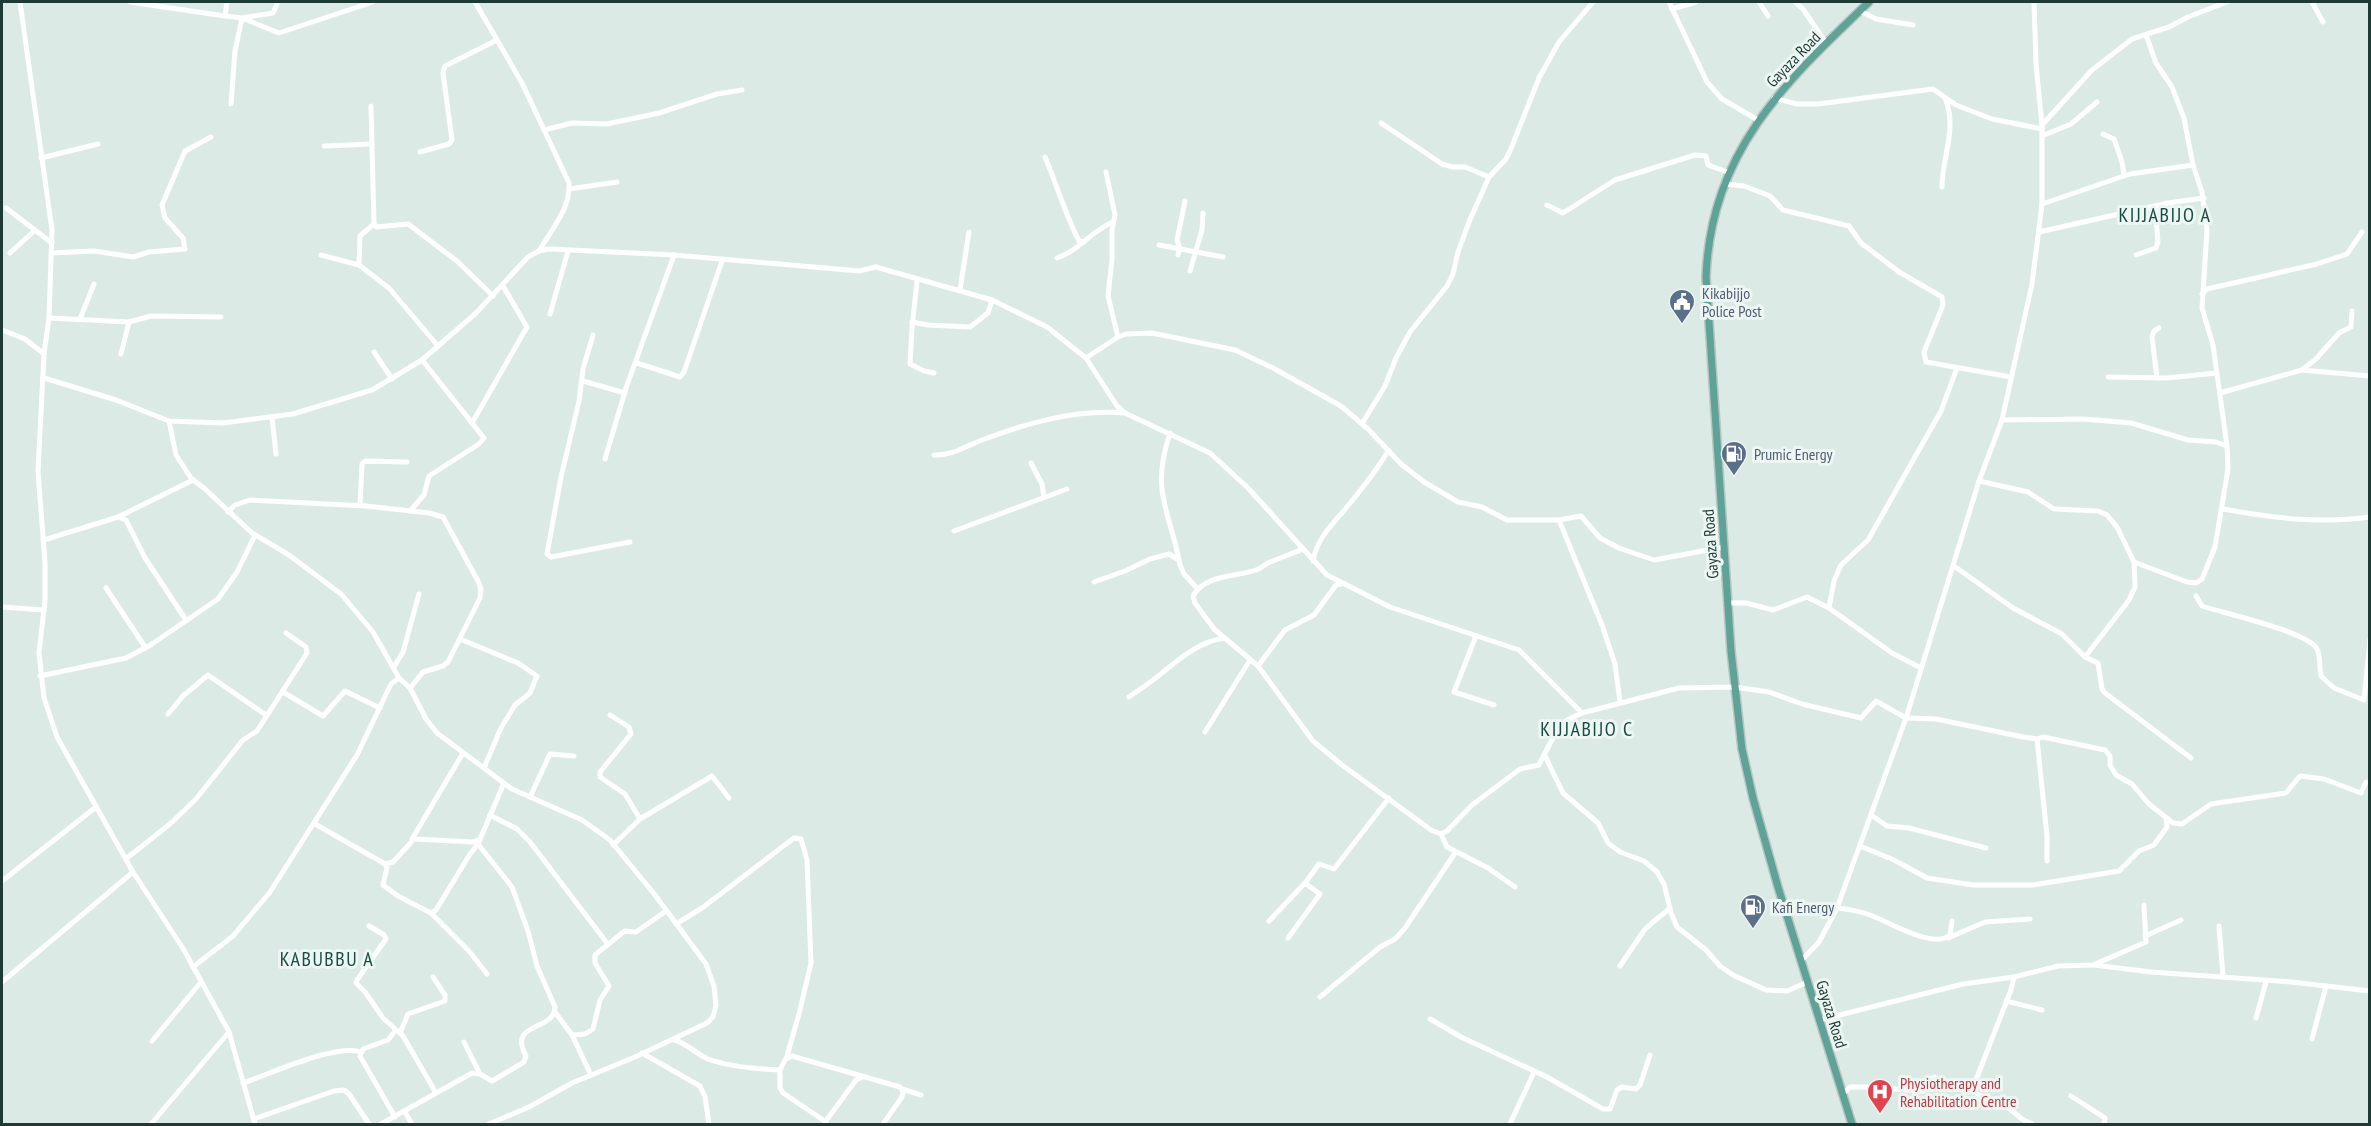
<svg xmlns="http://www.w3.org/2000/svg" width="2371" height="1126" viewBox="0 0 2371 1126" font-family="'PT Sans Narrow',sans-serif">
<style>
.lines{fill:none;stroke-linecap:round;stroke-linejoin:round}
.major-casing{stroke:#bbc4c2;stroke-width:10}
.minor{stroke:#fff;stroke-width:5}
.major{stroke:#5da397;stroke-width:7}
.labels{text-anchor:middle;stroke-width:6;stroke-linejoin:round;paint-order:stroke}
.street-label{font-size:16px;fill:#1d3a35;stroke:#edf6f2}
.service-label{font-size:16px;fill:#4e5e75;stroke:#edf6f2;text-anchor:start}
.health-label{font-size:16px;fill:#be3a42;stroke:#edf6f2;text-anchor:start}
.quarter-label{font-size:20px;letter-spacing:1.5px;fill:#184d45;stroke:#edf6f2}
</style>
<rect width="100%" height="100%" fill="#dceae5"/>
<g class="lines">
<defs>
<path id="major" d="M1852,1124L1778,887L1753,798L1742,749L1731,651L1706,277C1711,152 1784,83 1869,2"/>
</defs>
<use href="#major" class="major-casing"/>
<g class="minor">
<polyline points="20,2 52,230 49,318 44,354 38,471 45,563 45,600 39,653 44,698 57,737 133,872 184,950 229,1032 255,1124"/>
<polyline points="130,2 225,16 242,18 273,13 278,2"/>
<path d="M475,2L522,83L569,183C571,208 551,230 539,251"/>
<polyline points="1669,2 1707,82 1722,99 1758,120"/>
<polyline points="1759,2 1768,16"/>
<polyline points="1795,2 1803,9 1826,43"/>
<polyline points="2312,2 2323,22"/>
<polyline points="1672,9 1696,2"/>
<polyline points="1860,11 1876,19 1913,25"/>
<polyline points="225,16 227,2"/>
<polyline points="1774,98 1797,104 1818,104 1933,89 1956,105 1992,119 2042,129"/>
<polyline points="231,104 235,51 242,18 279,33 373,2"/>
<polyline points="371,106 374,224 376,227 408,224 457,261 493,296"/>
<polyline points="1381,123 1442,164 1452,167 1465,167 1489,177"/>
<polyline points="2042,125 2092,70 2132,39 2169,27 2188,17 2227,2"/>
<polyline points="544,130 572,123 607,124 659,113 717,94 742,90"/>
<polyline points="2103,134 2114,139 2122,162 2124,175"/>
<polyline points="2042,136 2071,124 2097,102"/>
<polyline points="324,146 372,144"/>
<polyline points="420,152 449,144 452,140 443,73 445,66 497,40"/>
<path d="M1045,157C1057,185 1065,214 1079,241L1084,242"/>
<polyline points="41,158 98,144"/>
<polyline points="1106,172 1115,215 1112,230 1112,259 1108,296 1118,337"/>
<polyline points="1724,184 1744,186 1770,196 1783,210 1849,226 1861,243 1899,272 1942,297 1943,305 1924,352 1926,362 2011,377"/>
<path d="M1942,187C1942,156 1958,129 1945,98"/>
<polyline points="569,189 617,182"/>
<polyline points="2042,204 2130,174 2193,165"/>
<polyline points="1547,205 1563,213 1615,180 1695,155 1706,156 1708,165 1730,173"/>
<polyline points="6,208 52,243"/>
<polyline points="374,224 360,236 359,265 389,288 438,346"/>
<polyline points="2039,232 2168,203 2204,198"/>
<polyline points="183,238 185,249 183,238 165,218 162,205 185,151 211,137"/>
<polyline points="1159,245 1223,257"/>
<polyline points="10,253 34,231"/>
<polyline points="52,253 94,251 133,257 149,252 185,249"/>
<polyline points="321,255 359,265"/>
<polyline points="1178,255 1180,248 1177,240 1185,201"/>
<polyline points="2136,255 2156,248 2158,242 2155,206"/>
<path d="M1057,258C1080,250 1091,231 1113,222"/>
<polyline points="1190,271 1202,230 1203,213"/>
<polyline points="917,282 912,327 910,364 924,371 934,373"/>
<polyline points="960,290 969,232"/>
<polyline points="2202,294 2207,289 2317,264 2347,254 2362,232"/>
<polyline points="550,314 568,251"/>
<polyline points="49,318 129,322 151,316 221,317"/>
<polyline points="80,319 94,284"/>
<polyline points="912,322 928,325 970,327 988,313 992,300"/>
<polyline points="2,330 25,339 44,354"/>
<polyline points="593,335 583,369 579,401 561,477 547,554 551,557 630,542"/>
<polyline points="374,352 392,379"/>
<polyline points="121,354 129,322"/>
<polyline points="1086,358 1118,337 1126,334 1152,333 1235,350 1273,368 1341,406 1368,429 1401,464 1424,482 1458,502 1482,507 1507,520 1559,520 1581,516 1600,538 1619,548 1654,560 1724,547"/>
<polyline points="637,363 680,377 684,372 722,261"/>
<polyline points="2303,369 2316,359 2339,333 2351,327 2352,311"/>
<polyline points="2108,377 2167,378 2217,373"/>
<polyline points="44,378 116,400 169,421 223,423 293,414 372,390 422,360 476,313 528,257 539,251 550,249 674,255 859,271 876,267 992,300 1047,327 1086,358 1117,406 1125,413 1210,453 1248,488 1327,575 1390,607 1519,650 1582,713 1679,688 1734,687 1769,692 1802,704 1861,718 1876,701 1906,718 1936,719 2023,737 2037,739 2043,737 2105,750 2110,756 2110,765 2116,775 2132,784 2149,804 2173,823 2182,824 2211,804 2286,793 2300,776 2324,779 2361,793 2366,782"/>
<polyline points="2157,378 2152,337 2154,331 2159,328"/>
<polyline points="583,381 625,393"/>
<polyline points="2220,393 2302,370 2370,376"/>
<polyline points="272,417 276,454"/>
<polyline points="2002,420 2084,419 2131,423 2188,440 2216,442 2227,446"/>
<polyline points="169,421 176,455 191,478 205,489 252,533 289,555 341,594 373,632 399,678 410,688 426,719 437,733 512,789 582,820 610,840 655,895 706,964 714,986 716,1005 713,1017 707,1023 635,1057 572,1083 529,1107 489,1124"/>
<polyline points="1363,422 1385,386 1396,358 1410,332 1447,286 1453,274 1458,252 1469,222 1489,177 1506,159 1510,151 1539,78 1559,42 1593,2"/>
<polyline points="472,423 527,327 503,286"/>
<path d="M1170,433C1150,493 1170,510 1180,565L1184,574L1198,589"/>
<path d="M934,455C952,456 966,446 982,440C1027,423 1076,409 1124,413"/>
<polyline points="605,459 626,388 674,255"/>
<polyline points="1031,463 1042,484 1044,497"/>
<polyline points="1979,481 2028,492 2054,509 2098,511 2107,515 2117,527 2134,562 2187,582 2196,583 2202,579 2215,547 2228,469 2227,446 2213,345 2202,308 2207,230 2202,192 2193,165 2184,118 2172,87 2156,63 2146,35"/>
<polyline points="360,505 362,464 365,461 407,462"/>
<path d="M2223,509C2273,518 2319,524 2370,517"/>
<polyline points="410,511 424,495 429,476 479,444 484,438 422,360"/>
<polyline points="228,512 235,505 250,500 366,506 429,513 443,517 479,583 481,590 480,598 448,662 443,666 423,672 410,688"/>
<polyline points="118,517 126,520 145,558 186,620"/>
<polyline points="1559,520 1602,625 1615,664 1620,702"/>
<polyline points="954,531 1067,489"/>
<polyline points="44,540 118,517 193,480"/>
<path d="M1303,549C1291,554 1280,558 1268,563C1264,565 1260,569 1256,570C1237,577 1205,574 1193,596L1195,603L1214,629L1258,666L1313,741L1342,765L1431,830L1441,834L1447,847L1488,868L1515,887"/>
<path d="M1313,561C1317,538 1332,525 1347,507C1361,490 1377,470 1388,451"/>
<polyline points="1954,566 2013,608 2062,634 2085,657 2098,663 2102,689 2105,693 2191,758"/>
<polyline points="1094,582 1125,571 1150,559 1169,554 1179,560"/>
<polyline points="106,588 145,647"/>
<path d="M2196,596L2202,606C2223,613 2309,632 2317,649C2321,656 2319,668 2321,676L2334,688L2364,700L2370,639"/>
<polyline points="1727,603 1746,603 1773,610 1807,597 1829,608 1892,653 1921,668"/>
<polyline points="2,607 44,610"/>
<polyline points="1829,608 1834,581 1841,565 1868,540 1941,411 1957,368"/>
<polyline points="1476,636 1454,692 1494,705"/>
<polyline points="460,639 518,663 537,676 530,693 515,705 501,728 484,768"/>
<polyline points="2085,657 2129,600 2135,587 2134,562"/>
<polyline points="1258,666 1285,630 1314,615 1336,585 1341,584"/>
<polyline points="394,667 403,652 419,594"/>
<polyline points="40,676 126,658 149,646 218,599 237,572 255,535"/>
<polyline points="283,692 323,716 345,691 380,708"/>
<path d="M1129,697C1140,689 1153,681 1163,672C1182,657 1199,642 1224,638"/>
<polyline points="168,714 183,696 208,675 266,715"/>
<polyline points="610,715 629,727 631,734 600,772 600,777 625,794 640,819"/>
<polyline points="1205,732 1250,660"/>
<polyline points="2037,739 2047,836 2047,861"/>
<polyline points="1545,756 1563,793 1598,823 1608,843 1620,852 1644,861 1657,872 1664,884 1671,913 1677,927 1706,950 1720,966 1733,975 1766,990 1787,991 1808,982"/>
<polyline points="530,797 550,754 574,756"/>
<polyline points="490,815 517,829 530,842 607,943"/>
<polyline points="1871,815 1887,826 1909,828 1986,848"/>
<polyline points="315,824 385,864 387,868 383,885 398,896 431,913 436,910 470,854 478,844"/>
<polyline points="1441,834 1447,831 1472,805 1520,769 1539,765 1557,730 1567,720 1582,713"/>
<polyline points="412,839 463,753"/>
<polyline points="613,845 640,819 712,776 729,798"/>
<polyline points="1860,846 1894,860 1927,878 1973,885 2033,885 2119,871 2139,851 2154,845 2167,827 2166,818"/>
<polyline points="127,858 170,824 196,799 243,740 257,731 307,653 306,647 286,633"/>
<polyline points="385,864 393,862 414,839 473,842 478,840"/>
<polyline points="2,881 96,807"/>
<path d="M1837,908C1848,909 1859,911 1870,915C1888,921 1933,950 1950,935L1952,921"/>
<polyline points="431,913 469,951 487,974"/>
<polyline points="1269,921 1305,883"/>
<polyline points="676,924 702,908 794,838 801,839 807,860 811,963 799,1014 787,1056 780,1070 780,1088 783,1093 826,1122"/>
<polyline points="369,926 384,935 386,939 357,980 356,983 365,992 383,1018 403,1036 436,1093"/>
<polyline points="2219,926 2223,976"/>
<polyline points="2145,936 2181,920"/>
<polyline points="1288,938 1320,894 1305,883 1319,864 1334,869 1389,798"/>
<polyline points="1948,938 1985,922 2030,919"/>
<polyline points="1801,961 1819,942 1837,908 1906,718 1979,481 2002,420 2032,284 2042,204 2042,125 2036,64 2034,2"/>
<polyline points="2094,965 2151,972 2291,982 2370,991"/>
<polyline points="1620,966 1645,929 1670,908"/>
<polyline points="193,967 233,936 270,892 357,755 391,684 399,678"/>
<polyline points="2,982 133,872"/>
<polyline points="1320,997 1380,947 1395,939 1405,928 1455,853"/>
<polyline points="2006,1001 2042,1010"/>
<polyline points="555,1012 572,1035 585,1034 593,1029 600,1000 609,986 595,963 595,955 622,933 625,931 636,932 666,911"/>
<polyline points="2256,1018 2266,982"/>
<polyline points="1430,1019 1461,1037 1547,1077 1603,1109 1610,1109 1617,1090 1622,1087 1636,1089 1640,1085 1650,1055"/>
<polyline points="1820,1020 1963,984 2014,977 2058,966 2093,965 2146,942 2144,905"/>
<polyline points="400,1033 408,1014 445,1001 445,995 433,977"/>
<polyline points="572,1035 591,1075"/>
<polyline points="2312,1039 2326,986"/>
<path d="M674,1040C687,1043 696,1054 708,1059C729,1067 757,1069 780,1070"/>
<polyline points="152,1041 201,982"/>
<polyline points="464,1042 480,1074"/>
<polyline points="642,1053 700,1086 705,1097 709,1124"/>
<polyline points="786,1059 792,1056 900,1087 903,1092 902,1097 883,1124"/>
<path d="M243,1083C270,1074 336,1043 361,1052"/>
<polyline points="902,1089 921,1095"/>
<polyline points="1972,1090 1985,1099 2005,1105 2022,1119 2032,1124"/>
<polyline points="1843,1094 1850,1087 1865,1087 1924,1091 1930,1079 1934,1077 1972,1090 2011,990 2014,977"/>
<polyline points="2071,1096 2105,1118 2104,1124"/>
<polyline points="405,1112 412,1124"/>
<polyline points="395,1117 360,1056 363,1049 388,1040 396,1030"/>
<polyline points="254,1119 334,1091 344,1090 349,1094 369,1124"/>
<polyline points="825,1122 856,1080 861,1078"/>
<polyline points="151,1124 229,1032"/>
<path d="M381,1124L472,1073L480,1074L492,1081L524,1062L526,1056C507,1021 555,1032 555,1007L537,966L528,931L512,887L478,844L504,783"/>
<polyline points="1510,1124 1534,1072"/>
</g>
<use href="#major" class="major"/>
</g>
<defs>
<symbol id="civic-pin" viewBox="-11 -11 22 30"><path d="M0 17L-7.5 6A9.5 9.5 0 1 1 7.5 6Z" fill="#5c6f8a" stroke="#edf6f2"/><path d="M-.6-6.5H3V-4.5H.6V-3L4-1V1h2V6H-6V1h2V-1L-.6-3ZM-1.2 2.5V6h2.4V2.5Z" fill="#fff"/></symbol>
<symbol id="fuel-pin" viewBox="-11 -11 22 30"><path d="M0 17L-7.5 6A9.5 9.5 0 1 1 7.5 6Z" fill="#5c6f8a" stroke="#edf6f2"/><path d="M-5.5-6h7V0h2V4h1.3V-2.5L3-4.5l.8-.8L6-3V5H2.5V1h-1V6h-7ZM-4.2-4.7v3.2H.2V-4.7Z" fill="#fff"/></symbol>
<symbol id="hospital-pin" viewBox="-11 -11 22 30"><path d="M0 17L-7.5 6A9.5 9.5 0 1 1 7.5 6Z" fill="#e0444e" stroke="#edf6f2"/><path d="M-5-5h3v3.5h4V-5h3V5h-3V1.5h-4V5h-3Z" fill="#fff"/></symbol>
</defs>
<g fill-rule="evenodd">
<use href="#civic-pin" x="1667" y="287" width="30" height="40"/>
<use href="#fuel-pin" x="1719" y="439" width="30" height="40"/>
<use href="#fuel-pin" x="1738" y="892" width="30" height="40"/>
<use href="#hospital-pin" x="1865" y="1077" width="30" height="40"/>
</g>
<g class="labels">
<g class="street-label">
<text transform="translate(1793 59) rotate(-46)" y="6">Gayaza Road</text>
<text transform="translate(1710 544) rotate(-94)" y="6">Gayaza Road</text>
<text transform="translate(1832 1014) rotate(73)" y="6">Gayaza Road</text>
</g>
<g class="service-label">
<text x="1702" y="299">Kikabijjo<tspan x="1702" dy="18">Police Post</tspan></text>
<text x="1754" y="460">Prumic Energy</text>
<text x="1772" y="913">Kafi Energy</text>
</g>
<g class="health-label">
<text x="1900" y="1089">Physiotherapy and<tspan x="1900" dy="18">Rehabilitation Centre</tspan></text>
</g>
<g class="quarter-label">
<text x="2165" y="222">KIJJABIJO A</text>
<text x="1587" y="736">KIJJABIJO C</text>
<text x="327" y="966">KABUBBU A</text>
</g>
</g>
<rect width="2371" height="1126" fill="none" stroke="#1d3a35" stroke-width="6"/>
</svg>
